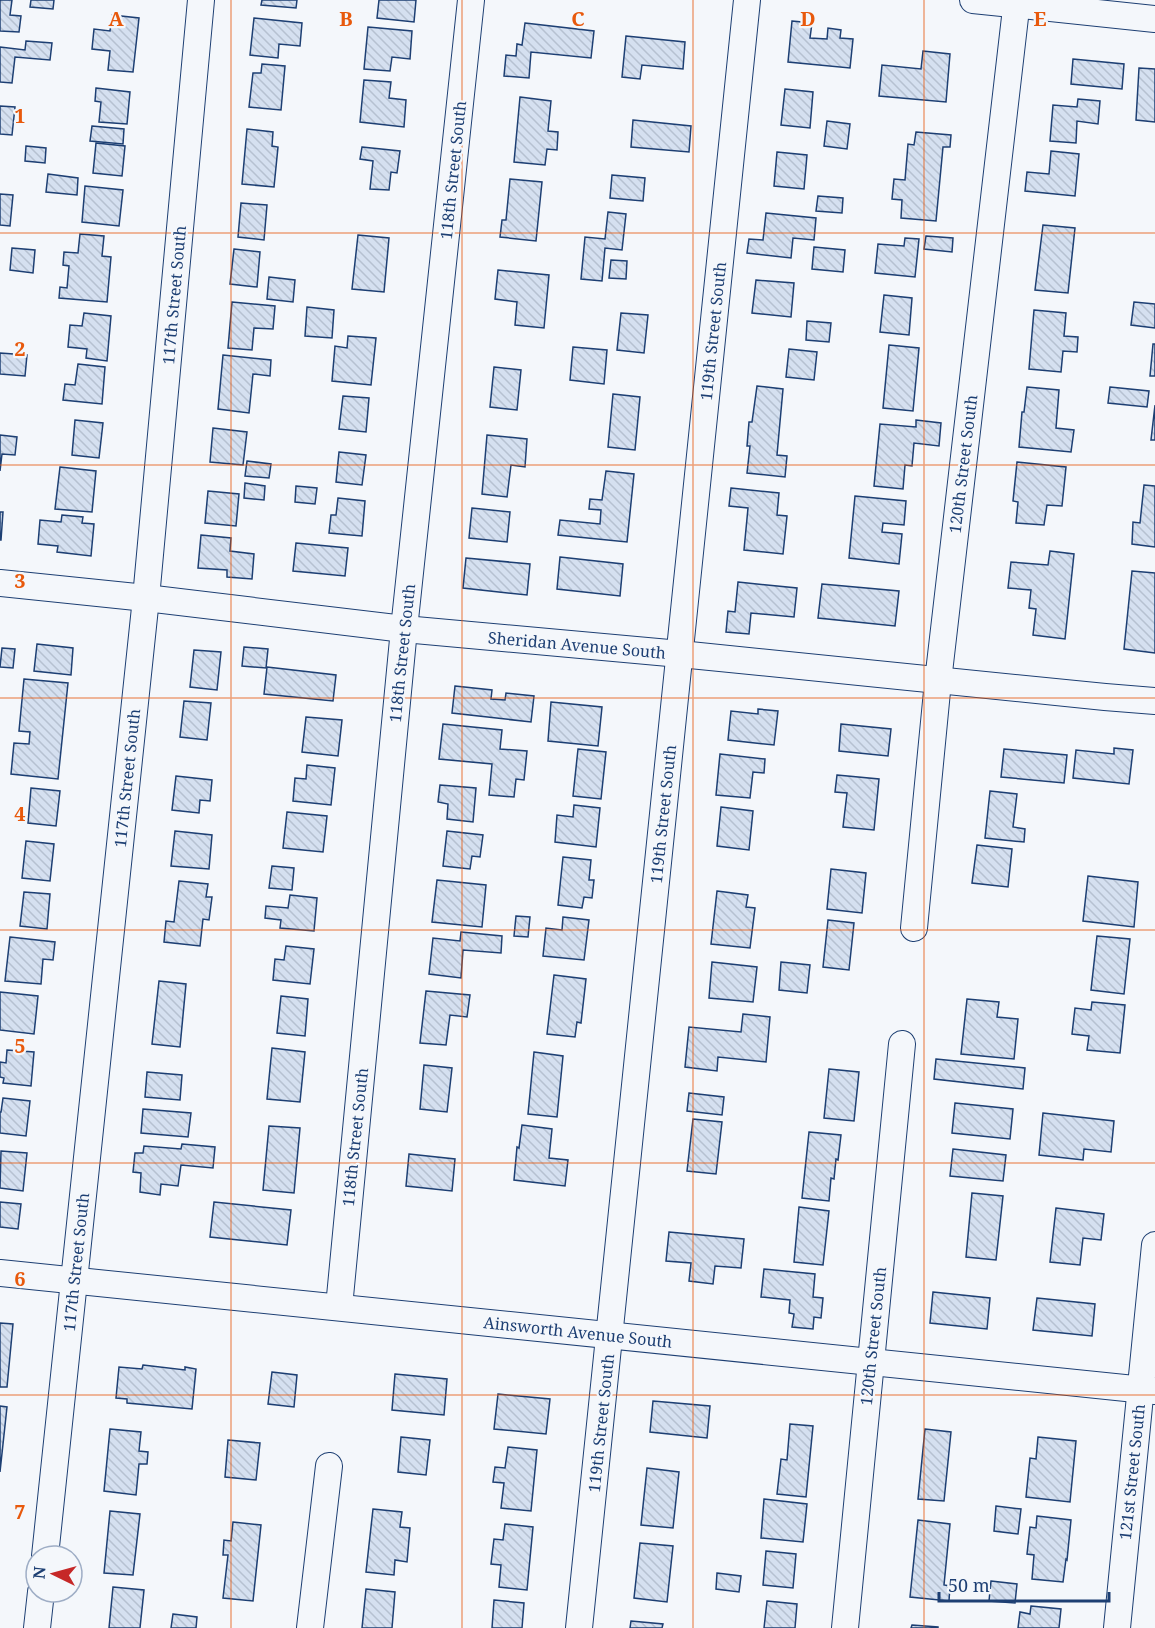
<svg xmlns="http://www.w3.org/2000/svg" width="1155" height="1628" viewBox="0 0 1155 1628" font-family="'Noto Serif',serif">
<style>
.building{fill:url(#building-back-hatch);stroke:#1d3f73;stroke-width:1.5}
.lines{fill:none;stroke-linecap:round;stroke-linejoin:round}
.minor-casing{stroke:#1d3f73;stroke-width:28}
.minor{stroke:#f4f7fb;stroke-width:26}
.grid{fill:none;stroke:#e8590c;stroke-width:1.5;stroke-opacity:0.55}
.labels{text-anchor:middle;stroke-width:4.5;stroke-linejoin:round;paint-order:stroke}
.street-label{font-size:16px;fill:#1d3f73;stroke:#f4f7fb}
.grid-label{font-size:20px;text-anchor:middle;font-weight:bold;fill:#e8590c;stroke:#f4f7fb;stroke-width:4.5;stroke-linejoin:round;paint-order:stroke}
</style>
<defs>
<pattern id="building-back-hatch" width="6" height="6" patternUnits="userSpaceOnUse" patternTransform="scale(1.5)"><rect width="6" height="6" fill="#d5e0f0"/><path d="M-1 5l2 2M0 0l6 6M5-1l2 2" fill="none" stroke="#b6c1d1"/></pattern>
</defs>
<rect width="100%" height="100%" fill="#f4f7fb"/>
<g class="building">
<polygon points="0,0 12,0 10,15 21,16 19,32 0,31"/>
<polygon points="31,0 54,0 53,9 30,7"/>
<polygon points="262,0 297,0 296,8 261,5"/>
<polygon points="379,0 416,0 414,22 377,18"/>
<polygon points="112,15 139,18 133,72 108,70 110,51 92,49 94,29 110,31"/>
<polygon points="254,18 302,23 300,46 279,44 278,58 250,55"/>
<polygon points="792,21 812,23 810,38 827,39 828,28 841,30 840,38 853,39 850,68 788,62"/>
<polygon points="525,23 594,31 591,58 531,52 529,78 504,76 506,55 516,56 517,44 522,45"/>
<polygon points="368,27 412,31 410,59 392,57 390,71 364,69"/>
<polygon points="626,36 685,42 683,69 642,65 640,79 622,77"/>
<polygon points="26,41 52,43 50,60 15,57 12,83 0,82 0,47 25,50"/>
<polygon points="923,51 950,54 946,102 879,96 882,65 921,69"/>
<polygon points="1073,59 1124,64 1122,89 1071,84"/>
<polygon points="262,64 285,66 281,110 249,107 253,73 261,73"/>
<polygon points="1139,68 1155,69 1155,122 1136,120"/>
<polygon points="364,80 391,82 389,98 406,100 404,127 360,122"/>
<polygon points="96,88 130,92 127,124 99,122 101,102 95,101"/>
<polygon points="785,89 813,92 810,128 781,125"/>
<polygon points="520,97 551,101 548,131 558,132 557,150 547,149 545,165 514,162"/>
<polygon points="1078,99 1100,101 1098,124 1077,121 1076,143 1050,141 1053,105 1077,107"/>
<polygon points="0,106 15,107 12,135 0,134"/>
<polygon points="633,120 691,126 689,152 631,147"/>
<polygon points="827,121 850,124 847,149 824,146"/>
<polygon points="92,126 124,129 123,144 90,141"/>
<polygon points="247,129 273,132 272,146 278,147 274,187 242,184"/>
<polygon points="916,132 951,135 950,147 943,147 936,221 901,218 902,200 892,199 894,179 905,180 908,144 914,145"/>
<polygon points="96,143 125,146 122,176 93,173"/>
<polygon points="26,146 46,148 45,163 25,161"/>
<polygon points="362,147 400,151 397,173 391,172 389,190 370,189 373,161 360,159"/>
<polygon points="1051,151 1079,154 1075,196 1025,191 1027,172 1049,174"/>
<polygon points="777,152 807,155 804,189 774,186"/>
<polygon points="48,174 78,178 77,195 46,192"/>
<polygon points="612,175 645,178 643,201 610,198"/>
<polygon points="510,179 542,182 536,241 500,237 502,220 506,220"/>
<polygon points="85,186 123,190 119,226 82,222"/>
<polygon points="0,194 13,195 10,226 0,225"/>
<polygon points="818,196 843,198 842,213 816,211"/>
<polygon points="241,203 267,205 264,240 238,237"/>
<polygon points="608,212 626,214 622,250 605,248 602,281 581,279 585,237 605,239"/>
<polygon points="766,213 816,218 814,240 793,238 791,258 747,253 749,239 763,240"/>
<polygon points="1043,225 1075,228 1068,293 1035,290"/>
<polygon points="80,234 104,236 102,256 111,257 107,302 59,298 60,287 67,288 69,266 63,265 64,252 78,253"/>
<polygon points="358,235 389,238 384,292 352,289"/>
<polygon points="926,236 953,238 952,252 924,249"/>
<polygon points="905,238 919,239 915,277 875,273 878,244 904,246"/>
<polygon points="814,247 845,250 843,272 812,269"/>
<polygon points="12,248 35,250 33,273 10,270"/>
<polygon points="234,249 260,252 257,287 230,284"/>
<polygon points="611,260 627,261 626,279 609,278"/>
<polygon points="498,270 549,275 544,328 515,325 517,302 495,299"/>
<polygon points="269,277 295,280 293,302 267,299"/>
<polygon points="756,280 794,283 791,317 752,313"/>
<polygon points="884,295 912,298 909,335 880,332"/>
<polygon points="232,302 275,306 273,329 254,328 252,350 228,348"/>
<polygon points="1134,302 1155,304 1155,328 1131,325"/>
<polygon points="307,307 334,310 332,338 305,336"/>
<polygon points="1034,310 1066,313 1064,336 1078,337 1077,352 1063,351 1061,372 1029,369"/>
<polygon points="84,313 111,316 107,361 86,358 87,349 68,347 70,325 82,326"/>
<polygon points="621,313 648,315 644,353 617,350"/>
<polygon points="807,321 831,323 829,342 806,340"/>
<polygon points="348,336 376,338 371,385 332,381 335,346 347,348"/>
<polygon points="1153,344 1155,344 1155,376 1150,376"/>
<polygon points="889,345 919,348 913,411 883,408"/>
<polygon points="573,347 607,350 604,384 570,380"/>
<polygon points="789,349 817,352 814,380 786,377"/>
<polygon points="0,353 27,355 25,376 0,374"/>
<polygon points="223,355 271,360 270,376 253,374 249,413 218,409"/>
<polygon points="78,364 105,367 102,404 63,400 65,384 75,385"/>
<polygon points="494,367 521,370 517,410 490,407"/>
<polygon points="757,386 783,389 777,455 787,456 785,477 747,473 750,446 747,446 749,422 752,422"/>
<polygon points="1027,387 1059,390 1056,428 1074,430 1071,452 1019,447 1022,412 1024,412"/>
<polygon points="1110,387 1149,391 1147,407 1108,403"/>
<polygon points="613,394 640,397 635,450 608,447"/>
<polygon points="343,396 369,398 366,432 339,429"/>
<polygon points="1155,405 1155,440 1151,440"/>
<polygon points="75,420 103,423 99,458 72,455"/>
<polygon points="916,420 941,423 939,446 914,443 912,466 905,465 903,489 874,486 880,424 916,427"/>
<polygon points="213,428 247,432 243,465 210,462"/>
<polygon points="0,435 17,437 15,455 2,454 0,471"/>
<polygon points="487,435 527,439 525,467 511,465 507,497 482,494"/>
<polygon points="339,452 366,455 362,485 336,482"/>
<polygon points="247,461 271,464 269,478 245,476"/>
<polygon points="1017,462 1066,467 1062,506 1047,505 1044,525 1016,523 1018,502 1013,501"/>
<polygon points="60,467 96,471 92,512 55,509"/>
<polygon points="606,471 634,474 627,542 558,535 560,520 600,524 601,510 589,509 590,499 602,500"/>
<polygon points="245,483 265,486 264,500 244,498"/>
<polygon points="1144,485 1155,486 1155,547 1132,544 1133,522 1140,523"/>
<polygon points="296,486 317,488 315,504 295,502"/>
<polygon points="731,488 779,493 777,515 787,516 783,554 744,550 748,508 729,506"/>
<polygon points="208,491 239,494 236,526 205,523"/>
<polygon points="855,496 906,501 904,525 883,523 882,532 902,534 899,564 849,558"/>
<polygon points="338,498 365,501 362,536 329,533 331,515 336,515"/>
<polygon points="472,508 510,512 507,542 469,538"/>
<polygon points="0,512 3,512 1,540 0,540"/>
<polygon points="62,515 83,517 82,523 94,524 91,556 57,552 58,546 38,544 40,520 61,522"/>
<polygon points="201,535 231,538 230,551 254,554 252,579 227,577 227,570 198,568"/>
<polygon points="296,543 348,548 345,576 293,571"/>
<polygon points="1050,551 1074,554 1065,639 1033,635 1036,609 1029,608 1031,590 1008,588 1011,562 1048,565"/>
<polygon points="560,557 623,564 620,596 557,589"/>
<polygon points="466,558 530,564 527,595 463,588"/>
<polygon points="1132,571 1155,573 1155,653 1124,649"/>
<polygon points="738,582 797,588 794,617 751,613 749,634 726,632 728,611 735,612"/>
<polygon points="822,584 899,591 895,626 818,618"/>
<polygon points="37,644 73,648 71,675 34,671"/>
<polygon points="244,647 268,649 266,668 242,666"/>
<polygon points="2,648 15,649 13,668 0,667"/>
<polygon points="194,650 221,652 217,690 190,687"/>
<polygon points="267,667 336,675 333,701 264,694"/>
<polygon points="24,679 68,683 58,779 11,774 14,743 29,744 30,732 19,731"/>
<polygon points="455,686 492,690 491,699 505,700 506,693 534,696 531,722 452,713"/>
<polygon points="184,701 211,703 207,740 180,737"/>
<polygon points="551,702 602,707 598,746 548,741"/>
<polygon points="758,709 778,711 774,745 728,740 731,711 758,714"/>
<polygon points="306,717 342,720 338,756 302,752"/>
<polygon points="443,724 502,730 500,749 527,751 524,780 516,779 514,797 489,795 492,764 439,759"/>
<polygon points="841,724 891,729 888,756 839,751"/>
<polygon points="1114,748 1133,750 1129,784 1073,778 1076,750 1114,754"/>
<polygon points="578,749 606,752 601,799 573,796"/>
<polygon points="1004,749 1067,755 1064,783 1001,777"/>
<polygon points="720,754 765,759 764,773 753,772 750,798 716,795"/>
<polygon points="307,765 335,768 331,805 293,801 295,778 306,779"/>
<polygon points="837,775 879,779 874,830 843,827 847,793 835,792"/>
<polygon points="176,776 212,780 210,801 200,800 199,813 172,810"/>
<polygon points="440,785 476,788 473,822 447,819 448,804 438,802"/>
<polygon points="31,788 60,791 56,826 28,823"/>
<polygon points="990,791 1017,794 1013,827 1025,829 1024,842 985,838"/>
<polygon points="574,805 600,808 596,847 555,842 557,815 573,817"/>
<polygon points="721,807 753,811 749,850 717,846"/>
<polygon points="287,812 327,816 323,852 283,848"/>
<polygon points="175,831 212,835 209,869 171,866"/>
<polygon points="447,831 483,835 480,857 472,856 470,869 443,866"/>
<polygon points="26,841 54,844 50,881 22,878"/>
<polygon points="977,845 1012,849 1008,887 972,883"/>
<polygon points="563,857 591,860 589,880 594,880 592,898 584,897 582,908 558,905"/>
<polygon points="272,866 294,868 292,890 269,888"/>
<polygon points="831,869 866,873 862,913 827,909"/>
<polygon points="1088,876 1138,882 1134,927 1083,921"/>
<polygon points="437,880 486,885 482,927 432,922"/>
<polygon points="179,881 208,884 206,897 212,897 209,920 203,919 200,946 164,942 166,921 174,922"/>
<polygon points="717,891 748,895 746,907 755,908 750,948 711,944"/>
<polygon points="24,892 50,894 47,929 20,926"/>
<polygon points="290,895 317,898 314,931 280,928 281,920 265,918 266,906 288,908"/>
<polygon points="516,916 530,917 528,937 514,936"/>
<polygon points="563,917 589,920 584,960 543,956 546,928 562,930"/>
<polygon points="828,920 854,923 849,970 823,967"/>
<polygon points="461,932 502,936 501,953 463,950 461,978 429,974 433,938 460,941"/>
<polygon points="1097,936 1130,939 1124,994 1091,990"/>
<polygon points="10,937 55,942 53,960 43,959 41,984 5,981"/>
<polygon points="286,946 314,949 310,984 273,980 275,959 284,960"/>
<polygon points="712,962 757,967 753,1002 709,998"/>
<polygon points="781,962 810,965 807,993 779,990"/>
<polygon points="554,975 586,979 581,1023 577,1022 575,1037 547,1034"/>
<polygon points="159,981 186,984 180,1047 152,1044"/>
<polygon points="426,991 470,995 467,1017 450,1015 446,1045 420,1043"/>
<polygon points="0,992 38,996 34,1034 0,1030"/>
<polygon points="281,996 308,999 305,1036 277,1033"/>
<polygon points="967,999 999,1002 997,1017 1018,1019 1014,1059 961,1054"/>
<polygon points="1092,1002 1125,1005 1120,1053 1087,1050 1089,1036 1072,1034 1075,1008 1091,1010"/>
<polygon points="743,1014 770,1017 766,1062 718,1057 717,1071 685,1067 689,1027 741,1032"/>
<polygon points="272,1048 305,1052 300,1102 267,1099"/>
<polygon points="7,1050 34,1052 31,1086 3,1083 4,1078 0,1077 0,1062 6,1063"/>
<polygon points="534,1052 563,1056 557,1117 528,1114"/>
<polygon points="936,1059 1025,1068 1023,1089 934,1079"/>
<polygon points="424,1065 452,1068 447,1112 420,1109"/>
<polygon points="829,1069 859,1072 854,1121 824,1118"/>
<polygon points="147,1072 182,1075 180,1100 145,1097"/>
<polygon points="689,1093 724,1097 722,1115 687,1111"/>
<polygon points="3,1098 30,1101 26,1136 0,1133 0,1112 1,1112"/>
<polygon points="955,1103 1013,1109 1010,1139 952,1133"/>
<polygon points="143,1109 191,1113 188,1137 141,1133"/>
<polygon points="1043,1113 1114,1121 1111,1152 1084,1149 1083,1160 1039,1155"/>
<polygon points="693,1119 722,1122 716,1174 687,1171"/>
<polygon points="522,1125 552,1129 549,1158 568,1160 565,1186 514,1180 517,1147 519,1148"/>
<polygon points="269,1126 300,1128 294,1193 263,1190"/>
<polygon points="809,1132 841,1135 838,1160 836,1159 834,1179 831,1178 829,1201 802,1198"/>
<polygon points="182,1144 215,1147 213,1168 181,1165 178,1186 161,1184 160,1195 140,1192 141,1173 133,1172 135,1153 143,1153 144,1146 181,1149"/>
<polygon points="953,1149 1006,1155 1003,1181 950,1176"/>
<polygon points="1,1151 27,1153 23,1191 0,1188"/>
<polygon points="409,1154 455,1159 452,1191 406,1186"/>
<polygon points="972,1193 1003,1196 996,1260 966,1257"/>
<polygon points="0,1202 21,1204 18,1229 0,1227"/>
<polygon points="214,1202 291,1210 287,1245 210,1237"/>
<polygon points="799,1207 829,1211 823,1265 794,1262"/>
<polygon points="1056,1208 1104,1214 1101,1240 1083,1238 1080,1265 1050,1262"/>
<polygon points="669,1232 744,1239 741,1268 715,1266 713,1284 689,1281 691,1263 666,1261"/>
<polygon points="764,1269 815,1274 813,1297 823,1298 821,1318 814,1317 813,1329 792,1327 794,1314 789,1313 790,1300 761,1297"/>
<polygon points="933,1292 990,1298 987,1329 930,1323"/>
<polygon points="1037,1298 1095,1304 1092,1336 1033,1330"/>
<polygon points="0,1323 13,1324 7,1387 0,1387"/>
<polygon points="143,1365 185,1370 185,1367 196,1369 192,1409 127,1403 127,1399 116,1398 119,1367 142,1369"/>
<polygon points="272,1372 297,1375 294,1407 268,1404"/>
<polygon points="395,1374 447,1379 444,1415 392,1410"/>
<polygon points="498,1394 550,1399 546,1434 494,1429"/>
<polygon points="653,1401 710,1406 707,1438 650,1432"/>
<polygon points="0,1406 7,1407 0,1472"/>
<polygon points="790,1424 813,1426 806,1497 777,1494 781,1459 787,1460"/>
<polygon points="110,1429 141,1432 139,1451 148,1452 147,1464 139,1464 136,1495 104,1491"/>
<polygon points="925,1429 951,1432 944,1501 918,1499"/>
<polygon points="401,1437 430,1440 426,1475 398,1472"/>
<polygon points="1038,1437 1076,1441 1070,1502 1026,1497 1030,1458 1036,1459"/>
<polygon points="228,1440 260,1443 256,1480 225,1477"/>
<polygon points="508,1447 537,1450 531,1511 501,1508 504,1483 493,1482 495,1467 505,1468"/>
<polygon points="647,1468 679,1472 673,1528 641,1525"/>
<polygon points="764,1499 807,1504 803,1542 761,1538"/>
<polygon points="996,1506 1021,1509 1018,1534 994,1531"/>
<polygon points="373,1509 402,1512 400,1527 410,1528 407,1562 395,1560 394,1575 366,1572"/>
<polygon points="110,1511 140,1514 133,1575 104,1573"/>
<polygon points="1037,1516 1071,1520 1067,1560 1066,1559 1063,1582 1032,1579 1034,1555 1027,1554 1030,1527 1036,1528"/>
<polygon points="918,1520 950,1524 944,1585 950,1586 949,1601 910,1597"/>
<polygon points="233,1522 261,1525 253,1601 223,1598 228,1555 223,1555 224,1540 231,1541"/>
<polygon points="505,1524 533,1527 527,1590 499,1587 501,1565 491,1564 494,1539 503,1540"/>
<polygon points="640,1543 673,1546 667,1602 634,1598"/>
<polygon points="766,1551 796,1554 793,1588 763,1585"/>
<polygon points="717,1573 741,1576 739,1592 716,1589"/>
<polygon points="991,1581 1017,1584 1015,1603 989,1601"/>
<polygon points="113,1587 144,1590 140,1628 109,1628"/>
<polygon points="366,1589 395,1592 392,1628 362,1628"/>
<polygon points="494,1600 524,1603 522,1628 492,1628"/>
<polygon points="767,1601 797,1604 795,1628 764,1628"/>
<polygon points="1031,1606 1061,1609 1059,1628 1018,1628 1020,1612 1030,1614"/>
<polygon points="173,1614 197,1617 196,1628 171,1628"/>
<polygon points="631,1621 663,1624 662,1628 630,1628"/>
<polygon points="912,1625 938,1627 938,1628 911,1628"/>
</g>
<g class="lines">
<defs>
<g id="minor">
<polyline points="973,0 1155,19"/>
<polyline points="0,583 146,598 404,629 680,654 1105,697 1155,701"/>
<polyline points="914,928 938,681 1017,0"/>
<polyline points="0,1273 1155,1391"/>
<polyline points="339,1307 404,629 471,0"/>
<polyline points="45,1556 146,598 201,0"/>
<polyline points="37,1628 41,1592"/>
<polyline points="310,1628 329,1466"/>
<polyline points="579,1628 747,0"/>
<polyline points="845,1628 902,1044"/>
<polyline points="1117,1628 1155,1245"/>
</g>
</defs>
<use href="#minor" class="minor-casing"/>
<use href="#minor" class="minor"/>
</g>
<path class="grid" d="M231,0V1628M462,0V1628M693,0V1628M924,0V1628M0,233H1155M0,465H1155M0,698H1155M0,930H1155M0,1163H1155M0,1395H1155"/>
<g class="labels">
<g class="street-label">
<text transform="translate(453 170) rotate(-84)" y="6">118th Street South</text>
<text transform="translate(174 295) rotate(-85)" y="6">117th Street South</text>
<text transform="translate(713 331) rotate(-84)" y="6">119th Street South</text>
<text transform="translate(963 464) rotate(-83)" y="6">120th Street South</text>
<text transform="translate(577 645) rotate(5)" y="6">Sheridan Avenue South</text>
<text transform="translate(402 653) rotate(-84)" y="6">118th Street South</text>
<text transform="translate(127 778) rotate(-84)" y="6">117th Street South</text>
<text transform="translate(663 814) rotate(-84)" y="6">119th Street South</text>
<text transform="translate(355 1137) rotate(-84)" y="6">118th Street South</text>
<text transform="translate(76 1262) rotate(-84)" y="6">117th Street South</text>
<text transform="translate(578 1332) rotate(6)" y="6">Ainsworth Avenue South</text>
<text transform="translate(873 1336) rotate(-84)" y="6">120th Street South</text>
<text transform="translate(601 1423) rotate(-84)" y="6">119th Street South</text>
<text transform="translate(1132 1472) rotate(-84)" y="6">121st Street South</text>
</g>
</g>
<g class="grid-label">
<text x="116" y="26">A</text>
<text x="346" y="26">B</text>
<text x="578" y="26">C</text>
<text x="808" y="26">D</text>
<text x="1040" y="26">E</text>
<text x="20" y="123">1</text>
<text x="20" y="356">2</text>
<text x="20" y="588">3</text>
<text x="20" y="821">4</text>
<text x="20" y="1053">5</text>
<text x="20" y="1286">6</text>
<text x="20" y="1519">7</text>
</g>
<g transform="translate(54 1574) rotate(275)"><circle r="28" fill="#f4f7fb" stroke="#9eadc5" stroke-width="1.5"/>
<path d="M0-4.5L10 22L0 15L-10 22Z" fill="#c62828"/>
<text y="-9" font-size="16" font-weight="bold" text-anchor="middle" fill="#1d3f73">N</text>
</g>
<path d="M939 1592v9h170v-9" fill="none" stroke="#1d3f73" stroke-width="3"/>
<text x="948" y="1592" font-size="18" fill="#1d3f73" stroke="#f4f7fb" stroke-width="4.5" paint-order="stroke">50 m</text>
</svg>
